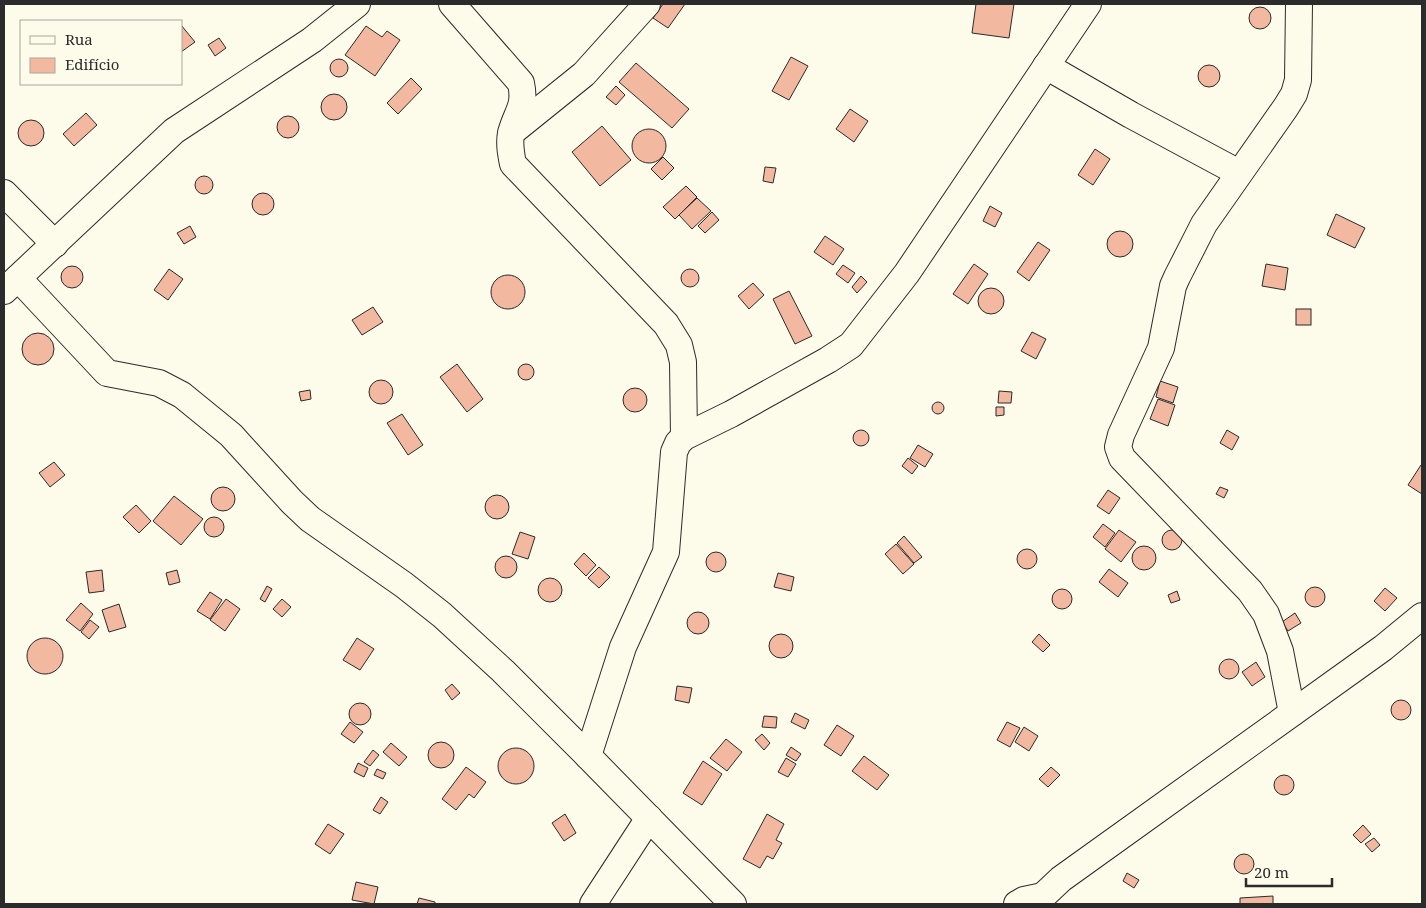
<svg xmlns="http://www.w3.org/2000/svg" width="1426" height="908" viewBox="0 0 1426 908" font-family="'Noto Serif',serif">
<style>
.building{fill:#f2b8a0;stroke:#2b2b2b}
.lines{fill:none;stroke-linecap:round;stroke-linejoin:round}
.street-casing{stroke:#2b2b2b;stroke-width:28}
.street{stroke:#fdfbea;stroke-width:26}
</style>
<rect width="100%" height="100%" fill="#fdfbea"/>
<g class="building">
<polygon points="663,4 685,4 668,28 653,18"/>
<polygon points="976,4 1014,4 1009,38 972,33"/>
<circle cx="1260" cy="18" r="11"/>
<polygon points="181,25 195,42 181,52"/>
<polygon points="366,26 382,37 387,31 400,40 375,76 345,55"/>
<polygon points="219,38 226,48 215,56 208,45"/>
<polygon points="791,57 808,66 789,100 772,91"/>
<circle cx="339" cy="68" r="9"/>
<polygon points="636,63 689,109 672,128 619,82"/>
<circle cx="1209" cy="76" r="11"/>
<polygon points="411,78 422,89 398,114 387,103"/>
<polygon points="616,86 625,95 616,105 606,97"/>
<circle cx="334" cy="107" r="13"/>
<polygon points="850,109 868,121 854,142 836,129"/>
<polygon points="86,113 97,125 74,146 63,134"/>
<circle cx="288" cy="127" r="11"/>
<circle cx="31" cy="133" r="13"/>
<polygon points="602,126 631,160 600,186 572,152"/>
<circle cx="649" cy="146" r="17"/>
<polygon points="1095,149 1110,159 1093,185 1078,175"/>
<polygon points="663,157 674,168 662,180 651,169"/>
<polygon points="765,167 776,168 773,183 763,181"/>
<circle cx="204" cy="185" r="9"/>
<polygon points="686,186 697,197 675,219 663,207"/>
<circle cx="263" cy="204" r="11"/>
<polygon points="697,198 711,211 692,229 679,215"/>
<polygon points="990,206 1002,213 995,227 983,221"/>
<polygon points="712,212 719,220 705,233 698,226"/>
<polygon points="1336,214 1365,228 1355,248 1327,235"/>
<polygon points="190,226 196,237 184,244 177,233"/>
<circle cx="1120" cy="244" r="13"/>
<polygon points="825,236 844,249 833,265 814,252"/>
<polygon points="1038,242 1050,250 1029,281 1017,272"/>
<polygon points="974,264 988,274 968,304 953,294"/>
<polygon points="1266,264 1288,268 1285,290 1262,286"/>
<polygon points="843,265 855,273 848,283 836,274"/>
<circle cx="72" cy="277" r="11"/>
<circle cx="690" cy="278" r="9"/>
<polygon points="169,269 183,279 168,300 154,290"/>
<circle cx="508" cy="292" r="17"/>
<polygon points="861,276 867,282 857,293 852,287"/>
<polygon points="753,283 764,295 749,309 738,296"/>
<circle cx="991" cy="301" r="13"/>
<polygon points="789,291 812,336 795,344 773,299"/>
<polygon points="373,307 383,322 362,335 352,320"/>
<rect x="1296" y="309" width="15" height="16"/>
<polygon points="1032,332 1046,339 1036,359 1021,351"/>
<circle cx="38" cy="349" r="16"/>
<polygon points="457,364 483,399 467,412 440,377"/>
<circle cx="526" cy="372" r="8"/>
<circle cx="381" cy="392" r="12"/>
<polygon points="1160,381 1178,387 1173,403 1156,397"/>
<circle cx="635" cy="400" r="12"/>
<polygon points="310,390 311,399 301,401 299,392"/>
<polygon points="999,391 1012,392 1011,403 998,403"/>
<polygon points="1158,399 1175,405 1168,426 1150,419"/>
<circle cx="938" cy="408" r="6"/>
<polygon points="996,407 1004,407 1004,415 996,416"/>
<polygon points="402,414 423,445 408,455 387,423"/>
<polygon points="1227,430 1239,437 1232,450 1220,443"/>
<circle cx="861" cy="438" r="8"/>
<polygon points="918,445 933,454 925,467 910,458"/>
<polygon points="908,458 918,466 912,474 902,466"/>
<polygon points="54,462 65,475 50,487 39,473"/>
<polygon points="1421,465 1422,466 1422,494 1408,485"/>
<circle cx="223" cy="499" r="12"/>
<polygon points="1220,487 1228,490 1224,498 1216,494"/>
<polygon points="1108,490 1120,498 1109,514 1097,506"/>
<circle cx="497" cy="507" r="12"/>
<polygon points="174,496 203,519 181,545 153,521"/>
<polygon points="136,505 151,521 139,533 123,517"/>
<circle cx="214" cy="527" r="10"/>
<polygon points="1103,524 1115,533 1105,547 1093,537"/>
<polygon points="1119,530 1136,542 1121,562 1105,549"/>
<circle cx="1172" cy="540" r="10"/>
<polygon points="520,532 535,537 528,559 512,554"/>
<polygon points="904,536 922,557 914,563 897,543"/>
<polygon points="896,544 914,564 903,574 885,554"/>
<circle cx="1144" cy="558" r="12"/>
<circle cx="1027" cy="559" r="10"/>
<circle cx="716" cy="562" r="10"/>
<polygon points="584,553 596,565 586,576 574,564"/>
<circle cx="506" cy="567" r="11"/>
<polygon points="599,567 610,577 599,588 588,578"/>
<polygon points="1109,569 1128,583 1118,597 1099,582"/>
<polygon points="102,570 104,591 89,593 86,572"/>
<polygon points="177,570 180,582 169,585 166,573"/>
<polygon points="778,573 794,577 791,591 774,587"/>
<circle cx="550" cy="590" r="12"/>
<polygon points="267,586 272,589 265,602 260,599"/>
<circle cx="1315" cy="597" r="10"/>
<polygon points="1385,588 1397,598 1385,611 1374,601"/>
<circle cx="1062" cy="599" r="10"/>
<polygon points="1177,591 1180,600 1171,603 1168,595"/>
<polygon points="210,592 222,600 210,619 197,611"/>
<polygon points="226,599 240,609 225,631 210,620"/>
<polygon points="282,599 291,607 282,617 273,609"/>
<polygon points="81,603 93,614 80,631 66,620"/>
<polygon points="119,604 126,627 109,632 102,610"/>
<circle cx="698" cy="623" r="11"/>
<polygon points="1295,613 1301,623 1288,631 1282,622"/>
<polygon points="90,620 99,627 89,639 81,632"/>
<polygon points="1039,634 1050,645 1043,652 1032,642"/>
<circle cx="781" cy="646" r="12"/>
<polygon points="357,638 374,649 360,670 343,660"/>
<circle cx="45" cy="656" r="18"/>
<circle cx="1229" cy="669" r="10"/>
<polygon points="1256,662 1265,677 1252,686 1242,672"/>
<polygon points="452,684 460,693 452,700 445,690"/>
<polygon points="677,686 692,688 689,703 675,700"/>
<circle cx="1401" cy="710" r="10"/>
<circle cx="360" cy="714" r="11"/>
<polygon points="795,713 809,720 805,729 791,722"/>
<polygon points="764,716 777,717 776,728 762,727"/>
<polygon points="350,722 363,732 354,743 341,734"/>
<polygon points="1007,722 1020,728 1010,747 997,740"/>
<polygon points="837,725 854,736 841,756 824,745"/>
<polygon points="1024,727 1038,736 1029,751 1015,742"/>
<polygon points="762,734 770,743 764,750 755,740"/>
<polygon points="726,739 742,752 727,771 710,758"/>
<circle cx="441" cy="755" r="13"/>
<polygon points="391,743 407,757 399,766 383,752"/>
<polygon points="791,747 801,754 796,761 786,755"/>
<circle cx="516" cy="766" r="18"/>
<polygon points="373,750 379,755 370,766 364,762"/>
<polygon points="864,756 889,775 877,790 852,771"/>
<polygon points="786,758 796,764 788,777 778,772"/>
<polygon points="703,761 722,774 702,805 683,793"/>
<polygon points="358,763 368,768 364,777 354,772"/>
<polygon points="466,767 486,782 474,798 469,794 456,810 442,799"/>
<polygon points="1051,767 1060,775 1048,787 1039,779"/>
<polygon points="377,769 386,773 383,779 374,775"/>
<circle cx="1284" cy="785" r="10"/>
<polygon points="381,797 388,802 380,814 373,810"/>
<polygon points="565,814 576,833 564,841 552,823"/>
<polygon points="767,814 784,824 776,840 782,843 773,859 767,856 760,868 743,859"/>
<polygon points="328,824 344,834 330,854 315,844"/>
<polygon points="1363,825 1371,834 1361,843 1353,835"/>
<polygon points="1374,838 1380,845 1372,852 1365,844"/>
<circle cx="1244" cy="864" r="10"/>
<polygon points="1127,873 1139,880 1134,888 1123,881"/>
<polygon points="356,882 378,887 374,904 352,900"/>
<polygon points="1273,896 1273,904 1240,904 1240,898"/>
<polygon points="419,898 435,902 435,904 417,904"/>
</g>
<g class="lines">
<defs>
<g id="street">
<path d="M452,4L521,83C526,107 517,111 511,133C509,144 511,154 513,164L666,324L679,345L683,362L684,437"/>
<polyline points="1046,66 1131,115 1239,173"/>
<polyline points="512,132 584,74 647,4"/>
<polyline points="4,193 55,244"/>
<polyline points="18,278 107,373 159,383 182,395 231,435 292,502 310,519 404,585 442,615 503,671 588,756 733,904"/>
<polyline points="4,291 174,131 312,40 357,4"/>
<polyline points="1292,713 1280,651 1266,614 1250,591 1122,458 1118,447 1121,435 1161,348 1173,286 1177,277 1204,224 1286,107 1294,94 1298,80 1299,4"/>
<polyline points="588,756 623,647 666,552 674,452 678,443 684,437 731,414 828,360 851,345 907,273 1088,4"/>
<polyline points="593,904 649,818"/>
<polyline points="1017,904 1024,900 1043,896"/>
<polyline points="1039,904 1043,896 1061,879 1383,648 1422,616"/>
</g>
</defs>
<use href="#street" class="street-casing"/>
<use href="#street" class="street"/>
</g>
<rect width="1426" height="908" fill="none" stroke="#2b2b2b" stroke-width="10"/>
<rect x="20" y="20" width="162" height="65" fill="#fdfbea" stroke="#a9a89e"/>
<rect x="30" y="36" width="25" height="8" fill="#fdfbea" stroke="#a9a89e"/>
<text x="65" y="45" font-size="15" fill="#2b2b2b">Rua</text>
<rect x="30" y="58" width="25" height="15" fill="#f2b8a0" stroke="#a9a89e"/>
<text x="65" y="70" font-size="15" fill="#2b2b2b">Edifício</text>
<path d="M1246 878v8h86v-8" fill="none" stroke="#2b2b2b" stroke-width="2.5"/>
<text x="1254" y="878" font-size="15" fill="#2b2b2b" stroke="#fdfbea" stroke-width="4" paint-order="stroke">20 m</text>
</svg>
